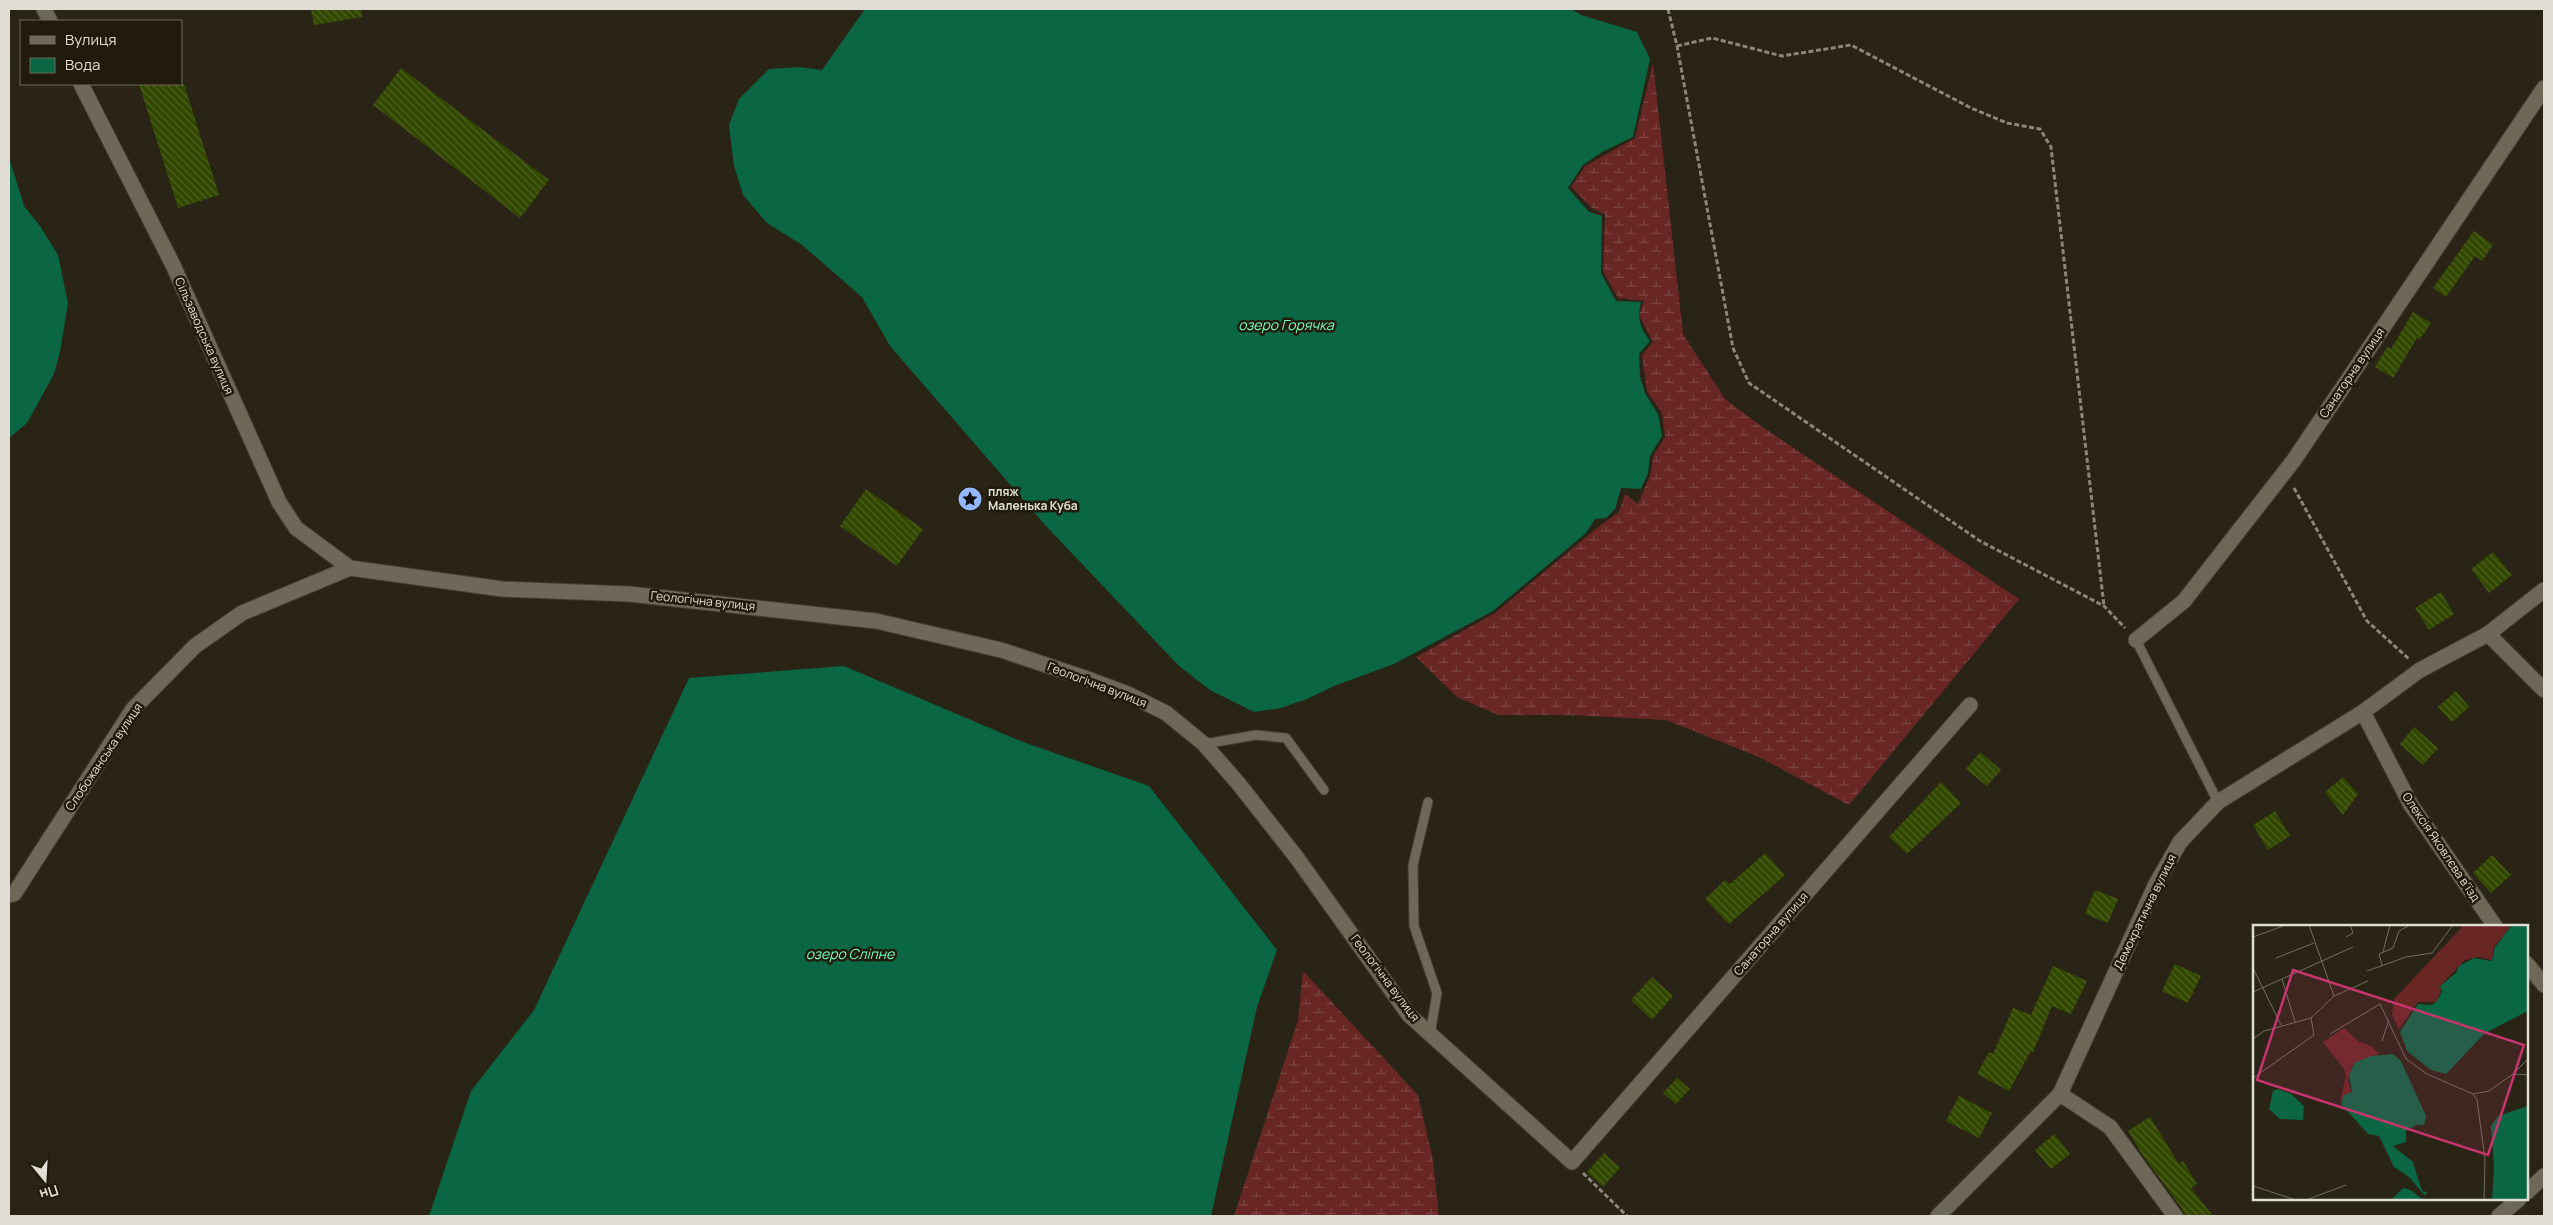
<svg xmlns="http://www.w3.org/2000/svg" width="2553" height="1225" viewBox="0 0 2553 1225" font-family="Manrope,sans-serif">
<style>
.wetland{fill:url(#wetland-marsh)}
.water{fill:#0a6643}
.building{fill:url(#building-back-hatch)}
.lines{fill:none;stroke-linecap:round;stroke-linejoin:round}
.lane-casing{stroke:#434034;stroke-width:11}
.street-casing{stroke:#434034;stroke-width:17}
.path{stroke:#8b877c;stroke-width:3;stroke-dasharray:5 2.5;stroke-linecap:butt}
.lane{stroke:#6d6857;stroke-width:9}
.street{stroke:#6d6857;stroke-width:15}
.labels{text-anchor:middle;stroke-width:5;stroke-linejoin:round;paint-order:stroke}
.street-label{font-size:12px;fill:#e0ddd4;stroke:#201b0c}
.poi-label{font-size:12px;font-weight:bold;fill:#e0ddd4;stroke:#201b0c;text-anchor:start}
.water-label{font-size:14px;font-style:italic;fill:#75ffbf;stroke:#201b0c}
.inset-road{fill:none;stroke:#726e61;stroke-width:1}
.view{fill:#c6366d;fill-opacity:0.15;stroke:#c6366d;stroke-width:2.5}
.inset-edge{fill:none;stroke:#e0ddd4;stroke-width:2.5}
</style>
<defs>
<pattern id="wetland-marsh" width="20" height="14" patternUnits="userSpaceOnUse" patternTransform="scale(1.25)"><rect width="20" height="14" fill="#682725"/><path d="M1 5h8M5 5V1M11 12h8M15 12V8" fill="none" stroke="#7d4644"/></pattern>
<pattern id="building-back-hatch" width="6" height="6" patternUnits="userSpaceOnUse" patternTransform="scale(1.25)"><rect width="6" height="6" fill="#324800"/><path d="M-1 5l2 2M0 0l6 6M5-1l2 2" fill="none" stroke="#4f6224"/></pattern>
</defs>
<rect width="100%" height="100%" fill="#292415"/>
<g class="wetland">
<polygon points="1653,63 1683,334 1725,399 1761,426 2019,599 1849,805 1759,757 1666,720 1569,715 1498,715 1457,697 1416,657 1495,613 1597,528 1619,512 1625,494 1638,504 1651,473 1653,456 1665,437 1662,413 1647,391 1642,355 1653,342 1639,315 1644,301 1618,298 1603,271 1605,215 1592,208 1571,187 1585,166 1635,138"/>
<polygon points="1303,971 1418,1095 1433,1160 1439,1216 1234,1216 1298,1020"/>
</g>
<g class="water">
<path d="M865,9H1571L1581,15L1637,32L1650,59L1633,137L1602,152L1583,165L1568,188L1589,212L1602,216L1601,273L1616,301L1641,302C1637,320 1640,327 1650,341L1639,354L1640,376L1645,393L1658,414L1662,436L1650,456L1648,473L1641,489L1621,488L1615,509L1606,518L1595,519L1586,533L1493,611L1394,664L1334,686L1307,699L1281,708L1254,712L1210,690L1179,666L1046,526L890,346L862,297L802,245L767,223L743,195L734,166L729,125L739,99L769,69L799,67L822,70Z"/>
<polygon points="9,157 24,206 40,226 58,255 68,303 60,352 54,374 27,423 9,438"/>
<polygon points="844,666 1023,742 1149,786 1277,950 1257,1007 1211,1216 429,1216 471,1091 534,1010 689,678"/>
</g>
<g class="building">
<polygon points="311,9 361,9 362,17 314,25"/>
<polygon points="401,68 549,180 520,218 373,105"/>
<polygon points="139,84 184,84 219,195 178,208"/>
<polygon points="2474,231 2493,245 2482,261 2475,256 2446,297 2433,288"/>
<polygon points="2413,312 2431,323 2420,339 2417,338 2393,378 2375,367 2387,347 2391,349"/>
<polygon points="866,489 923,529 897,566 840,526"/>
<polygon points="2493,552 2512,575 2489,593 2471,569"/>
<polygon points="2441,592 2454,614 2429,630 2415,608"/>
<polygon points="2456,691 2469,707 2452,722 2438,707"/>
<polygon points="2414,727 2438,748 2423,765 2400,744"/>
<polygon points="1980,752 2001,770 1987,786 1966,769"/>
<polygon points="2343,777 2358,794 2343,815 2325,792"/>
<polygon points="1941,782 1961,803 1907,854 1889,837"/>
<polygon points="2275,811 2290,836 2268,850 2253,825"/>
<polygon points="1765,853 1785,875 1729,924 1705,899 1725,880 1730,884"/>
<polygon points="2492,855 2511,875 2491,893 2473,873"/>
<polygon points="2095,890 2118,899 2108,923 2085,914"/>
<polygon points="2175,964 2201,976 2188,1003 2162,991"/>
<polygon points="2053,966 2087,981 2071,1014 2052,1006 2033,1052 2031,1051 2009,1091 1977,1074 1989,1052 1993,1054 2013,1008 2031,1015"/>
<polygon points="1652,977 1673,996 1652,1020 1631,1000"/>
<polygon points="1677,1078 1690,1089 1676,1104 1663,1093"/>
<polygon points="1959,1096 1992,1113 1979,1138 1946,1121"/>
<polygon points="2150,1117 2179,1164 2183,1161 2197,1184 2191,1188 2213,1216 2184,1216 2183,1210 2144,1157 2128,1131"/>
<polygon points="2054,1134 2070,1154 2051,1169 2035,1150"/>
<polygon points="1604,1153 1620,1168 1603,1187 1587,1172"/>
</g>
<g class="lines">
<defs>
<g id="lane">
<polyline points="2136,640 2218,802"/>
<polyline points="1204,744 1256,735 1286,738 1324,790"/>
<polyline points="1428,802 1413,865 1414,926 1437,993 1430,1035"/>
</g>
<g id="street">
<polyline points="44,9 50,21"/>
<polyline points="81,84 173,265 279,502 296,528 350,568 502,589 629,594 876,621 1001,650 1085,678 1128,694 1166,713 1204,744 1238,783 1297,858 1409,1015 1572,1162 1970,705"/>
<polyline points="2488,634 2544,690"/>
<polyline points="2136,640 2184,601 2294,460 2544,88"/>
<polyline points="2363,712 2411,805 2495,926"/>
<polyline points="9,895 14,894 133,709 195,646 242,613 350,568"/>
<polyline points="2527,964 2544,985"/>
<polyline points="2060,1094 2110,1127 2175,1216"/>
<polyline points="2527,1192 2544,1176"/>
<polyline points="1938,1216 2060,1094 2155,886 2180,842 2218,802 2363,712 2420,670 2488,634 2544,590"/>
<polyline points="2499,1216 2519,1199"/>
</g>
</defs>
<use href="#lane" class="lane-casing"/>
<use href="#street" class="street-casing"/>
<g class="path">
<polyline points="1668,9 1677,46 1733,348 1749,383 1980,541 2104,606 2125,628"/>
<polyline points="1677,46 1712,38 1782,56 1851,45 1971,108 2007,123 2040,129 2051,147 2104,606"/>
<polyline points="2294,488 2367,621 2409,659"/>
<polyline points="1583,1173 1627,1216"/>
</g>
<use href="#lane" class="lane"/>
<use href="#street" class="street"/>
</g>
<defs>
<symbol id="sight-disc" viewBox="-11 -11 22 22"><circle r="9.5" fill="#94b7fd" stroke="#201b0c"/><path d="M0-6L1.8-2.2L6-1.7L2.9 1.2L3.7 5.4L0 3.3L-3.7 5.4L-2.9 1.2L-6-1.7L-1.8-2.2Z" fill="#111"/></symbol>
</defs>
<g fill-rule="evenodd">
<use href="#sight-disc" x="956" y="485" width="28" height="28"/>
</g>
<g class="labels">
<g class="street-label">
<text transform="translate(204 336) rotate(66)" y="4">Сільзаводська вулиця</text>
<text transform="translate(2352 373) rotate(-56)" y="4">Санаторна вулиця</text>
<text transform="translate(703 601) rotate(6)" y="4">Геологічна вулиця</text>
<text transform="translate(1097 685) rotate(21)" y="4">Геологічна вулиця</text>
<text transform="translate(104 757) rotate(-56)" y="4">Слобожанська вулиця</text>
<text transform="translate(2441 847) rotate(56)" y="4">Олексія Яковлєва в’їзд</text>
<text transform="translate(2145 912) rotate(-64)" y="4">Демократична вулиця</text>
<text transform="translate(1771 934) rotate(-49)" y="4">Санаторна вулиця</text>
<text transform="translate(1385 978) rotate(53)" y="4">Геологічна вулиця</text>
</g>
<g class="poi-label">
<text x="988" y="496">пляж<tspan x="988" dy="14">Маленька Куба</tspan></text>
</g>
<g class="water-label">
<text x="1286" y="330">озеро Горячка</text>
<text x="850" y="959">озеро Сліпне</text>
</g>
</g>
<g transform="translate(2253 925)">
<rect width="275" height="275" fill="#292415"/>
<path d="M211,0L258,1L241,22L239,35L225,32L212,35L187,61L188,66L183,77H165L146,104L139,90L141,74ZM91,103L105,116L120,122L126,129L100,139L95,155L98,167L87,176L93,151L91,144L70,117Z" fill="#682725"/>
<path d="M259,0H275V86L232,108L193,149L178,145L154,126L147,107L165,79L179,80L184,76L189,66L187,61L203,48L206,41L221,33L239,36L242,22ZM140,129L148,136L173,191L171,200H163L153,206V217L140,221L160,237L169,266L174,267L172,271L156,252L141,242L126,211L115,209L88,179L91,170L99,167L96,151L101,138L118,131ZM25,164L38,169L51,181L50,195L27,194L16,184L20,166ZM275,181V275H239L241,242L238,201L245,191ZM150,263L158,265L170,275H138Z" fill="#0a6643"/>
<path class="inset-road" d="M56,0L81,71M0,12L33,0M93,12L100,8L97,0M130,27L137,0M23,33L61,18M129,40L126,29L140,23L146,6L155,1M0,43L28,100M114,46L153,32L179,28L200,0M29,54L42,97M0,67L100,22M77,109L127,79L153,134L174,149L220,169M0,114L11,106L58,93L81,71L115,56M129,116L136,95M260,149L275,134M0,153L61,110L58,93M220,169L224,175L232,234L231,275M220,169L236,166L260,149L275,150M0,261L43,275M53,275L93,260"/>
<path class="view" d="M40,45L271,120L235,230L4,155Z"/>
<rect width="275" height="275" class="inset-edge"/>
</g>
<rect width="2553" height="1225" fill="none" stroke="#e0ddd4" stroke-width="20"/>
<rect x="20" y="20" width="162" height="65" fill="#201b0c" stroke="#6d695c"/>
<rect x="30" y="36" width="25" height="8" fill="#6d6857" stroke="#6d695c"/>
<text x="65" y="45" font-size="15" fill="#e0ddd4">Вулиця</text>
<rect x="30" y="58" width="25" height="15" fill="#0a6643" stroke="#6d695c"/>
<text x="65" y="70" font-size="15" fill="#e0ddd4">Вода</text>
<g transform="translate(45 1180) rotate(162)" stroke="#201b0c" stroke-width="4" paint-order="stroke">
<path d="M0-4L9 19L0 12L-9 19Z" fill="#e0ddd4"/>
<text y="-8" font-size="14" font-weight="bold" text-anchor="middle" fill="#e0ddd4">Пн</text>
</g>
</svg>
